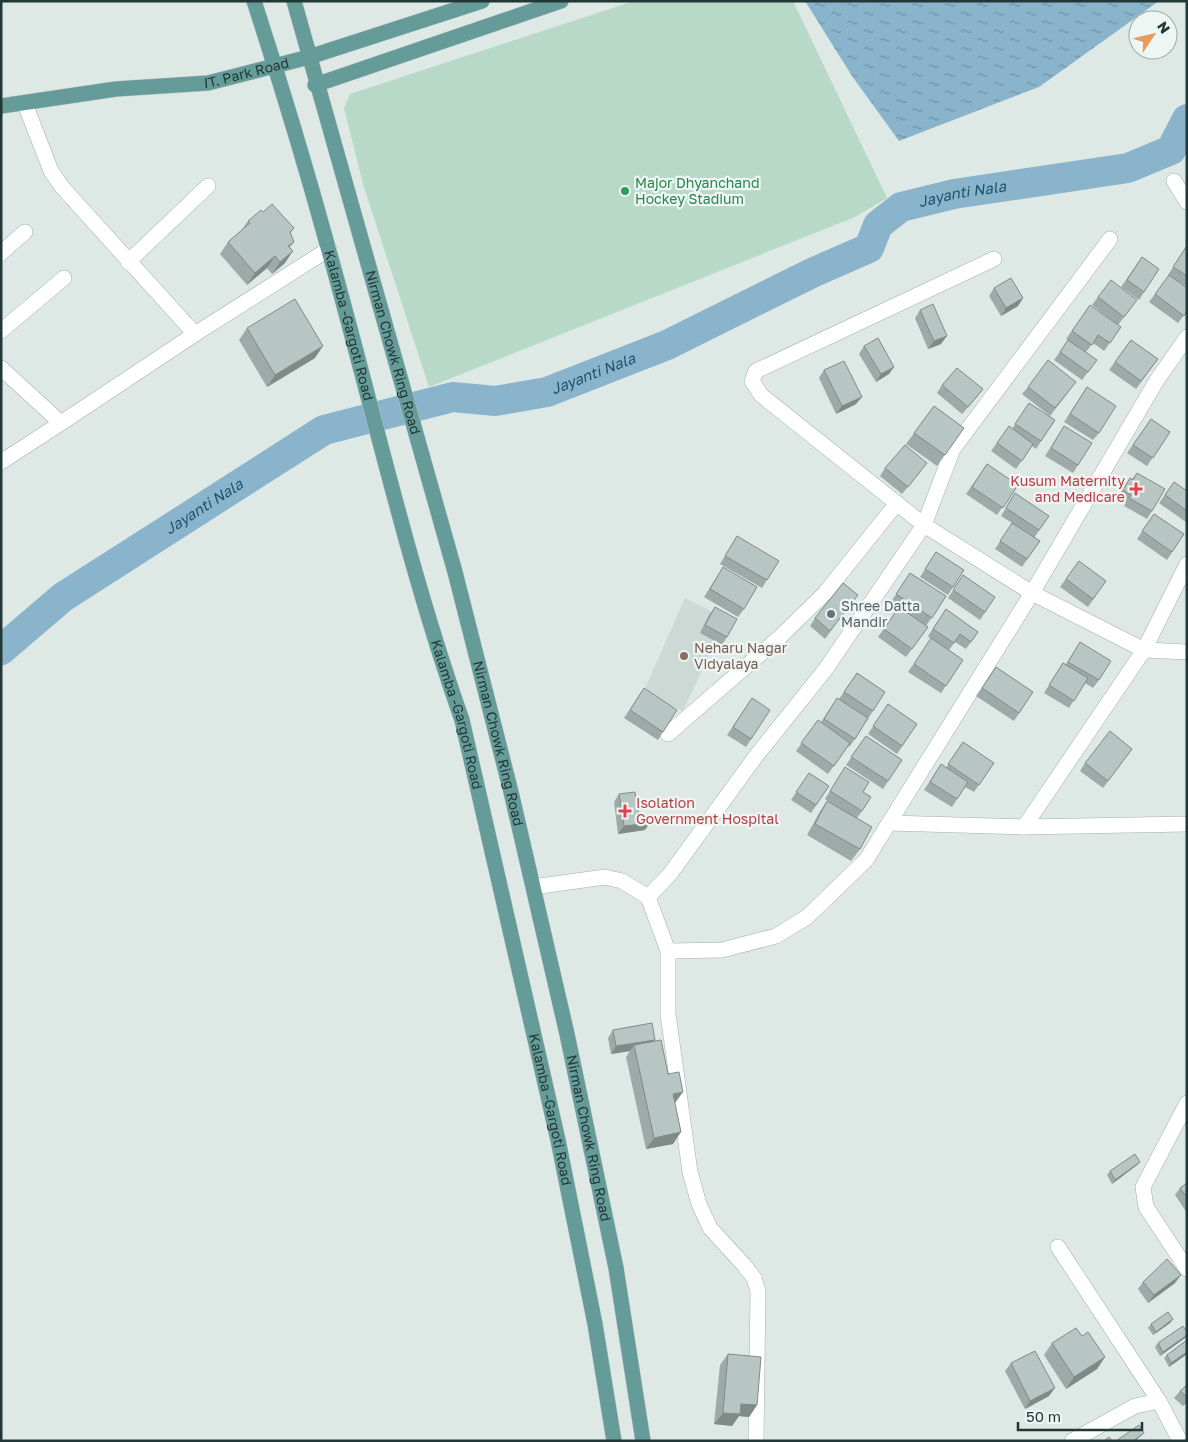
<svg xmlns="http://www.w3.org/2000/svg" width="1188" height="1442" viewBox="0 0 1188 1442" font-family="'Golos Text',sans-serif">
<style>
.built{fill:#cdd9d5}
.green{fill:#b8d9c7}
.water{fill:url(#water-ripples)}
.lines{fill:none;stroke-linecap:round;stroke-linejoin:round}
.river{stroke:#89b4cc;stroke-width:30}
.minor-casing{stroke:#a2b0ae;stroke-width:16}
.major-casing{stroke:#bcc3c3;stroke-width:16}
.minor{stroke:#fff;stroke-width:15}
.major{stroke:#659c99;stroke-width:15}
.wall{fill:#9daaa8}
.shaded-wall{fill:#808b88}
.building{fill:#b7c6c3;stroke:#808b88}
.leisure-dot{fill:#2e9e5b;stroke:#eef6f4;stroke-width:2}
.health-dot{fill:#e0444e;stroke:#eef6f4;stroke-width:2}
.worship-dot{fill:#6b7280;stroke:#eef6f4;stroke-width:2}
.education-dot{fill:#8d6e63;stroke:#eef6f4;stroke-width:2}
.labels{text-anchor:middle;stroke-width:4.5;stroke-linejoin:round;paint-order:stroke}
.street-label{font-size:14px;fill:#213836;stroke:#eef6f4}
.leisure-label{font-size:14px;fill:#27864d;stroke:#eef6f4;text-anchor:start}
.health-label{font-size:14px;fill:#be3a42;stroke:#eef6f4;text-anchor:end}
.worship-label{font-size:14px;fill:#5b616d;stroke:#eef6f4;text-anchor:start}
.education-label{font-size:14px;fill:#785e54;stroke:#eef6f4;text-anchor:start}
.water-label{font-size:15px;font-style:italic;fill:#1f526f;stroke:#eef6f4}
</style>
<defs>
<pattern id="water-ripples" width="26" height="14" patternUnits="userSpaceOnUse" patternTransform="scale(1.25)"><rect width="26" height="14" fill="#89b4cc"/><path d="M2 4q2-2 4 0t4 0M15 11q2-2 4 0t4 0" fill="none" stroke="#7093a6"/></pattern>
</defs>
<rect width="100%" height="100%" fill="#dee9e6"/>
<polygon class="built" points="685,598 726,619 683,711 643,693"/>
<polygon class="green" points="634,1 793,1 887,198 855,217 429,387 363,184 344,108 350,94"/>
<polygon class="water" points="805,1 1159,1 1039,87 899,141 852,76"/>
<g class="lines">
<path class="river" id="s1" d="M1,650L63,597L324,430L453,397L495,401L547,392L667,345L812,273L869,248L878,225L901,207L954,194L1128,168L1171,150L1187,119"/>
<defs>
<g id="minor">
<polyline points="25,104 51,171 62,187 195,334"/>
<polyline points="1174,181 1187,202"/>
<polyline points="1,253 25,232"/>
<polyline points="994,259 756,371 752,381 761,395 924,525 1032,593 1144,650 1187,652"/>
<polyline points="128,262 208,186"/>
<polyline points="1,331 64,278"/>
<polyline points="1,368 61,423 195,334 329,249"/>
<polyline points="1,462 61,423"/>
<polyline points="668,734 780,637 825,593 897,503"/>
<polyline points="889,823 1024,827 1187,824"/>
<polyline points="1024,827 1144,650 1187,564"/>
<polyline points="533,887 605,877 622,881 648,897 668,951 668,1014 690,1172 699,1204 710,1228 743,1264 754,1278 758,1291 756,1441"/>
<polyline points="648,897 670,874 756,756 825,670 924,525 953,449 1110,239"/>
<polyline points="668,951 722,950 776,936 807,917 866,860 1032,593 1157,380 1187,337"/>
<polyline points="1187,1103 1143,1187 1146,1207 1187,1269"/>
<polyline points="1058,1247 1159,1401"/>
<polyline points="1072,1441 1135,1406 1159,1401 1180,1441"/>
</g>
<g id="major">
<path id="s2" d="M254,1C281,84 306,167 329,251C373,408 408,567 462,720L558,1140L595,1324L614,1441"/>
<path id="s3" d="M294,1L455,572L511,792L567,1034L616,1268L643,1441"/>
<polyline points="315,85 561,1"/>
<path id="s4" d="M1,106L116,89L208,83L309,57L482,1"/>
</g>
</defs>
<use href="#minor" class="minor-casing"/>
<use href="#major" class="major-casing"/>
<use href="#minor" class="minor"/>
<use href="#major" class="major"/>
</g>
<g class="wall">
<polygon points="263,212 294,228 290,234 294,242 290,247 285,263 272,274 267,268 247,285 220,254 228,242 240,232 248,221"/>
<polygon points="1186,247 1187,287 1176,280 1187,311 1178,323 1149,302 1169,275 1168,275"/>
<polygon points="1142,257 1159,269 1139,300 1121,287"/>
<polygon points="994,288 1023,298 1018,306 1001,316 989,296"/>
<polygon points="1098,297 1131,308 1118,325 1092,305"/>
<polygon points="1090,305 1121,327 1104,351 1093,343 1086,352 1097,360 1082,380 1054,360 1068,340 1066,339"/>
<polygon points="920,310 941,344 928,349 915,318"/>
<polygon points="247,328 315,358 267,387 239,340"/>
<polygon points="1131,340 1158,359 1136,389 1109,370"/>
<polygon points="864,346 889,374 876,382 859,354"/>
<polygon points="824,370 856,404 836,414 819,378"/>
<polygon points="942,385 983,389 977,397 962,414 937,393"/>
<polygon points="1028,387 1070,390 1050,416 1022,394"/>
<polygon points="1087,387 1099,433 1093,440 1064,422"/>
<polygon points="1029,403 1055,420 1036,449 1032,446 1016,469 991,451 1009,426 1012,429"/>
<polygon points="934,406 964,428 937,466 906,444"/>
<polygon points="1151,419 1170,432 1147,466 1127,453"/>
<polygon points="1064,426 1078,465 1073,473 1045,456"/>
<polygon points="987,464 1018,485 997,515 966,494"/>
<polygon points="885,468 921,471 902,494 880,476"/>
<polygon points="1137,473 1152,511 1147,519 1124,506 1126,503 1117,498 1130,478 1132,479"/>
<polygon points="1174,482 1187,491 1186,522 1159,503"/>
<polygon points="1015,493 1049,516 1034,538 1040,541 1022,567 995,549 1012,523 1001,516"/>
<polygon points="1154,514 1184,534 1167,560 1137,539"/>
<polygon points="737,536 767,580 762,588 720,564"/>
<polygon points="936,552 953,587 948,595 920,577"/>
<polygon points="1079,561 1106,581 1088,607 1060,587"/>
<polygon points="723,567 744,609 738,617 704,597"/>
<polygon points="910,573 946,596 926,626 928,627 906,657 878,637 899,607 891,602"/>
<polygon points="963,575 995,597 980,620 948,598"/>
<polygon points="852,602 825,639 810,626 815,618"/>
<polygon points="715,607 727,637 722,645 700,633 709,615"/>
<polygon points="946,609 978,632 966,649 955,642 949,650 963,660 941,693 908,672 931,639 928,636"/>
<polygon points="1080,642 1099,680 1093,688 1085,683 1069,708 1044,693 1063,663 1066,664"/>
<polygon points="996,667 1033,692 1014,721 976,696"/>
<polygon points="857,673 885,692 855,739 849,747 848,746 828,774 796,751 818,720 821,722 837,698 839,699"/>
<polygon points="644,688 663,732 658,740 624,718"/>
<polygon points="752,698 770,710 746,747 727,735"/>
<polygon points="888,704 917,724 897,754 868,734"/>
<polygon points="866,736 902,760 883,789 846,765"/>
<polygon points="963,742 994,763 974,792 965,787 952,807 924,790 941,764 946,768"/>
<polygon points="1132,749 1103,788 1080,771 1085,763"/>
<polygon points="845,767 863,792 862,811 857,818 860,849 851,861 807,835 819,813 827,801 836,806 825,799"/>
<polygon points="809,773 829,786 811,813 791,800"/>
<polygon points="619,794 645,830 618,834 614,802"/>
<polygon points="613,1030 655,1040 654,1041 675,1103 673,1144 646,1149 626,1057 630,1051 611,1054 608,1038"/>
<polygon points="1140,1162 1137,1165 1112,1184 1107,1175 1110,1171"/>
<polygon points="1187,1183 1187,1213 1175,1195 1180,1188"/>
<polygon points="1143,1282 1175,1283 1148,1303 1138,1289"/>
<polygon points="1173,1319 1170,1323 1153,1335 1148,1328 1151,1324"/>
<polygon points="1187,1332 1187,1336 1185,1338 1160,1356 1155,1347 1158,1343"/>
<polygon points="1082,1336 1105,1357 1097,1369 1066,1389 1044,1355 1052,1343"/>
<polygon points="1187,1340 1187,1354 1169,1367 1164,1358 1167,1355"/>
<polygon points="728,1354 757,1405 749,1417 739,1416 732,1426 714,1424 720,1365"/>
<polygon points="1011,1363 1049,1396 1025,1409 1005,1371"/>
<polygon points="1187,1385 1187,1403 1183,1406 1174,1398 1180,1391"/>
</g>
<g class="shaded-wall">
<polygon points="293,251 285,263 272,274 280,262"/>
<polygon points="275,256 267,268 247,285 255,273"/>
<polygon points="1023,298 1018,306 1001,316 1006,308"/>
<polygon points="947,336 941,344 928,349 934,341"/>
<polygon points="323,346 315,358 267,387 275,375"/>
<polygon points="894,367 889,374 876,382 881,374"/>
<polygon points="862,397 856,404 836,414 842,406"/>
<polygon points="650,823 645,830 618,834 624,826"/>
<polygon points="655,1040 649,1048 634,1045 630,1051 611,1054 616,1046"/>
<polygon points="683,1092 675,1103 673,1094"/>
<polygon points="681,1132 673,1144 646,1149 654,1138"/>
<polygon points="1140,1162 1137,1165 1112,1184 1115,1180"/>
<polygon points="1181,1275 1175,1283 1148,1303 1154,1295"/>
<polygon points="1173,1319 1170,1323 1153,1335 1156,1332"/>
<polygon points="1187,1335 1185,1338 1160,1356 1163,1352"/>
<polygon points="1187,1352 1187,1354 1169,1367 1171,1363"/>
<polygon points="1105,1357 1097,1369 1066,1389 1074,1377"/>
<polygon points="1055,1388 1049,1396 1025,1409 1030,1401"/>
<polygon points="741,1404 757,1405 749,1417 739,1416 732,1426 714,1424 723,1413"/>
<polygon points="1144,1433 1141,1436 1135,1441 1133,1441"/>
</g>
<g class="building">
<polygon points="272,204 294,228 290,232 294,242 288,246 293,251 280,262 275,256 255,273 228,242 250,223 248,221 261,210 263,212"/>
<polygon points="1186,247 1187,247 1187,276 1173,267"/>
<polygon points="1142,257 1159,269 1144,292 1127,280"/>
<polygon points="1169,275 1187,288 1187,311 1184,316 1155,294"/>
<polygon points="1011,278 1023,298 1006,308 994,288"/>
<polygon points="1111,280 1137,300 1124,317 1098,297"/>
<polygon points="295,299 323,346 275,375 247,328"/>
<polygon points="933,304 947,336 934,341 920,310"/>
<polygon points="1090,305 1121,327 1110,343 1098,335 1092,345 1072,331"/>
<polygon points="878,338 894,367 881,374 864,346"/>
<polygon points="1068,340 1097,360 1088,372 1060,352"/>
<polygon points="1131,340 1158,359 1141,381 1115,362"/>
<polygon points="1048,360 1076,382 1055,408 1028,387"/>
<polygon points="844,361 862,397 842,406 824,370"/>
<polygon points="957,368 983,389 968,407 942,385"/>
<polygon points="1087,387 1116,406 1099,433 1070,414"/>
<polygon points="1029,403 1055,420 1041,441 1015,424"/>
<polygon points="934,406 964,428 945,455 914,433"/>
<polygon points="1151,419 1170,432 1153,458 1133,445"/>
<polygon points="1009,426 1033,444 1022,461 997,443"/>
<polygon points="1064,426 1092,443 1078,465 1051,448"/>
<polygon points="905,445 927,463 908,487 885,468"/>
<polygon points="987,464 1018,485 1003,508 972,487"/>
<polygon points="1137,473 1165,489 1152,511 1129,498 1131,495 1123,490 1130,478 1133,480"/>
<polygon points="1174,482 1187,491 1187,511 1165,495"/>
<polygon points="1015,493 1049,516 1039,530 1006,508"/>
<polygon points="1154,514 1184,534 1172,552 1142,531"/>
<polygon points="1012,523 1040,541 1027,559 1000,541"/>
<polygon points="737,536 779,561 767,580 725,556"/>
<polygon points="936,552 964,570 953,587 925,569"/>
<polygon points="1079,561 1106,581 1093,599 1066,579"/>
<polygon points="723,567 757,587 744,609 710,589"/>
<polygon points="910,573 946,596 932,618 896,594"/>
<polygon points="963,575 995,597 985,612 953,590"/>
<polygon points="843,583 858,595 830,631 815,618"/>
<polygon points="715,607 737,619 727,637 705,625"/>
<polygon points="899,607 928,627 912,649 884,629"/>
<polygon points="946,609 978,632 971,642 960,634 954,643 933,629"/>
<polygon points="931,638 963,660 946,686 914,664"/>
<polygon points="1080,642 1111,661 1099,680 1068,662"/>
<polygon points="1063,663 1088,678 1074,701 1049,685"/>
<polygon points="996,667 1033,692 1019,713 982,688"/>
<polygon points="857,673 885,692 873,711 844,692"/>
<polygon points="644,688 677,710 663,732 630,710"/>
<polygon points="752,698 770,710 751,739 733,727"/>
<polygon points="837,698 868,718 855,739 824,719"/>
<polygon points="888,704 917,724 902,746 873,726"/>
<polygon points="818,720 850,743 834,766 801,743"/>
<polygon points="1110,731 1132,749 1108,781 1085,763"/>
<polygon points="866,736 902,760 888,781 851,757"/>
<polygon points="963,742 994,763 979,785 948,764"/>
<polygon points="941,764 968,782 957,799 930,782"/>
<polygon points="845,767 869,782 863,792 871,797 862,811 830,791"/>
<polygon points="809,773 829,786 816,805 796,792"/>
<polygon points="635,792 639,816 649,815 650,823 624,826 619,794"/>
<polygon points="827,801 872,827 860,849 815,824"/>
<polygon points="652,1023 655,1040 616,1046 613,1030"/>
<polygon points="661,1040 668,1074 679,1072 683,1092 673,1094 681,1132 654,1138 634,1045"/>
<polygon points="1135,1154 1140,1162 1115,1180 1110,1171"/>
<polygon points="1187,1183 1187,1197 1180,1188"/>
<polygon points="1167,1259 1181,1275 1154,1295 1143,1282"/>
<polygon points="1168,1312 1173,1319 1156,1332 1151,1324"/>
<polygon points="1183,1326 1187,1332 1187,1335 1163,1352 1158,1343"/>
<polygon points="1076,1328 1082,1336 1088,1332 1105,1357 1074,1377 1052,1343"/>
<polygon points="1187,1340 1187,1352 1171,1363 1167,1355"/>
<polygon points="1035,1351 1055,1388 1030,1401 1011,1363"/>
<polygon points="728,1354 761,1357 757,1405 741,1404 740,1414 723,1413"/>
<polygon points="1187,1385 1187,1397 1180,1391"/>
<polygon points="1139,1425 1144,1433 1133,1441 1116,1441"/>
<polygon points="1109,1437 1112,1441 1104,1441"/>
</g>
<circle class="leisure-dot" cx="625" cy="191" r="5"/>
<g class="health-dot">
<path d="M1133.5 481.5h5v5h5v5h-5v5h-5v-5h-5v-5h5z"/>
<path d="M622.5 803.5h5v5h5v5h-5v5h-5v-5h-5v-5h5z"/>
</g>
<circle class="worship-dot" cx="831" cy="614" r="5"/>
<circle class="education-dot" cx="684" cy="656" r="5"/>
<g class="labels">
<g class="street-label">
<text dy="5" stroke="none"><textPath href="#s4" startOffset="248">IT. Park Road</textPath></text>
<text dy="5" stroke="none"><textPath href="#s2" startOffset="338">Kalamba -Gargoti Road</textPath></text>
<text dy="5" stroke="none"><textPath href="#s3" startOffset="365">Nirman Chowk Ring Road</textPath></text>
<text dy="5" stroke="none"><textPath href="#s2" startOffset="742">Kalamba -Gargoti Road</textPath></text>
<text dy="5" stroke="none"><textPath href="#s3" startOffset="770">Nirman Chowk Ring Road</textPath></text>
<text dy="5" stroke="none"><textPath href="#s2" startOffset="1148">Kalamba -Gargoti Road</textPath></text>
<text dy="5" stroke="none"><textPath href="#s3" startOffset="1175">Nirman Chowk Ring Road</textPath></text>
</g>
<g class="leisure-label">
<text x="635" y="188">Major Dhyanchand<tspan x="635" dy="16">Hockey Stadium</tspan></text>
</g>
<g class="health-label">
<text x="1125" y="486">Kusum Maternity<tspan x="1125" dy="16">and Medicare</tspan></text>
<text x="636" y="808" text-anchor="start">Isolation<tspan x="636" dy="16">Government Hospital</tspan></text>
</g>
<g class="worship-label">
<text x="841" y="611">Shree Datta<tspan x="841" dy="16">Mandir</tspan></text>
</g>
<g class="education-label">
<text x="694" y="653">Neharu Nagar<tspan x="694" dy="16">Vidyalaya</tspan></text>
</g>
<g class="water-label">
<text dy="5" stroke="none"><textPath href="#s1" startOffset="1089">Jayanti Nala</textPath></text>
<text dy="5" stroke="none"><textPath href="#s1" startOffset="669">Jayanti Nala</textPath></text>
<text dy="5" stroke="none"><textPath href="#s1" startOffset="249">Jayanti Nala</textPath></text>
</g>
</g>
<rect width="1188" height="1442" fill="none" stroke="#213836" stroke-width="5"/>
<g transform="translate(1153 35) rotate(55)"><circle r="24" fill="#eef6f4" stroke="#9caaa8"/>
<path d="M0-4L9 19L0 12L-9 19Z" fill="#ea9a5c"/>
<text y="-8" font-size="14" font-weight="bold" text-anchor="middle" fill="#213836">N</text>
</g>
<path d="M1018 1422v8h124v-8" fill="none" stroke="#213836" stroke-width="2.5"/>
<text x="1026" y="1422" font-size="15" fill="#213836" stroke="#eef6f4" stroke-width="4" paint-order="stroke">50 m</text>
</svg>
